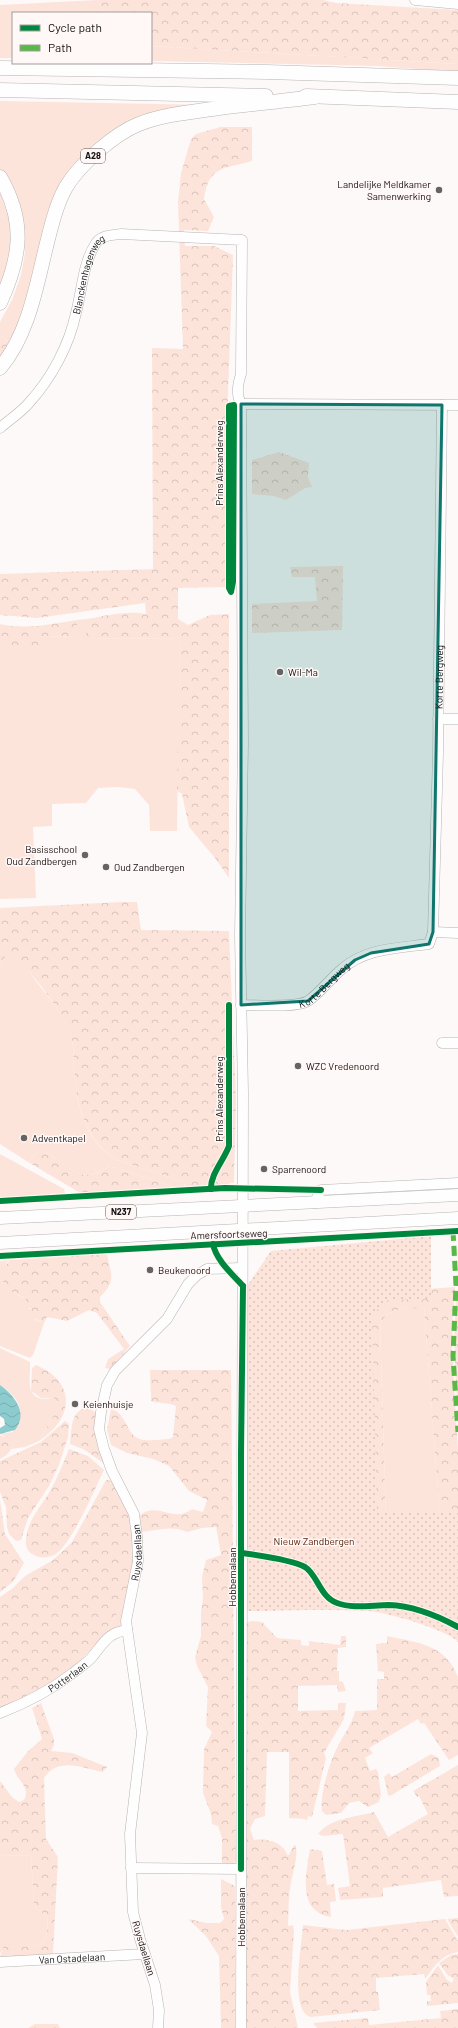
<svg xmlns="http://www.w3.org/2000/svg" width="458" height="2028" viewBox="0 0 458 2028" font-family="Barlow,sans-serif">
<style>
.grass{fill:#fde4db}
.forest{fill:url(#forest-crowns);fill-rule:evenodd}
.park{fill:url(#park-dots)}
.water{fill:url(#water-waves)}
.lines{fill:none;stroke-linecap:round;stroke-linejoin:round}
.minor-casing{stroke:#b7b4b3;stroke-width:11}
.major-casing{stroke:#b7b4b3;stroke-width:13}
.highway-casing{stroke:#b7b4b3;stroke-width:15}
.minor{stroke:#fffefe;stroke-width:10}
.major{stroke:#fffefe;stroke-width:12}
.highway{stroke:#fffefe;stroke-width:14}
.quiet{stroke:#58b947;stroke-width:5;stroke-dasharray:10 5;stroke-linecap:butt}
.cycleway-casing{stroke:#fff8f6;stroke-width:8}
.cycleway{stroke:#00873e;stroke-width:6}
.marked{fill:#0f766e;fill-opacity:0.2;stroke:#0f766e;stroke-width:3;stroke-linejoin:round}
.poi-dot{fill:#666463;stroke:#fff8f6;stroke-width:1.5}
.labels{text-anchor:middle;stroke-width:3;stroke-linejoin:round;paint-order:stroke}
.shield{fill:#fff8f6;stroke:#5b5857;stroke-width:1}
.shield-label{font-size:9px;font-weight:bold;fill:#151313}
.poi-label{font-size:10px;fill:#151313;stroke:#fff8f6;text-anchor:start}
.street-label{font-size:10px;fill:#151313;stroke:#fff8f6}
.park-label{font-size:10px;fill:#5d2109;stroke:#fff8f6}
</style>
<defs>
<pattern id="forest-crowns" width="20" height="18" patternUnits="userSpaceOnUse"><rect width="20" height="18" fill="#fde4db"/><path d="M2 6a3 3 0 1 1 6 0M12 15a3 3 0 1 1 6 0" fill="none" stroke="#d8c3bb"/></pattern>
<pattern id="park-dots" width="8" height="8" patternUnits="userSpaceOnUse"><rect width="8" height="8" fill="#fde4db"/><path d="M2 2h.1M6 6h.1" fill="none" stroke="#d8c3bb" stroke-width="1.8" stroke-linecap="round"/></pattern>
<pattern id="water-waves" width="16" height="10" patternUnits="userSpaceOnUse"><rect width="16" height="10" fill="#8ccccf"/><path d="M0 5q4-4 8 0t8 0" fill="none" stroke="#78aeb1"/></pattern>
</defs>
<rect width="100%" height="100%" fill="#fdf9f8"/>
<g class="grass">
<polygon points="97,0 105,13 13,13 13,58 0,58 0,5"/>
<polygon points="151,46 458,64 458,72 377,66 151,61"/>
<polygon points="0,101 211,105 142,121 71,183 12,344 0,334 0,322 12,300 21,275 25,253 23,229 11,184 0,169"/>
<polygon points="0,193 8,216 12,240 0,296"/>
<polygon points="86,619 86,639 180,638 177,831 150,831 149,805 135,789 118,787 98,788 86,803 52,804 52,826 33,827 36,898 0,899 0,645 44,645 44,637 77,636 77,620"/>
<path d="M6,956C20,957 28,970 36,981C49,999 67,1017 72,1040C74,1049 73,1059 74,1067C76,1103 84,1141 117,1160L184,1182V1187L177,1188L110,1166C74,1188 72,1163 42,1151L37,1152L28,1162L0,1144V963Z"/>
<polygon points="0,1154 64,1189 66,1198 0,1202"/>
<path d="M10,1260L7,1262L3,1278C9,1290 12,1295 25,1297L29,1309H32V1314L35,1320L44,1323L33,1355L30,1358L0,1346V1261Z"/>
<path d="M424,1307L440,1519L386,1521L380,1324C389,1306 406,1309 424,1307Z"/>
<path d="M0,1348L30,1362C31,1376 24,1398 45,1399C49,1399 51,1397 54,1398L57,1404V1410L39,1441L25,1447L11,1449L12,1446L4,1436L0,1434L13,1432C15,1426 19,1420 20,1414C22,1402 8,1390 0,1385Z"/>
<path d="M125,1600L124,1622C120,1629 111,1630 105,1634Z"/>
<path d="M0,1855L31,1856L34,1906L47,1917C51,1954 31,1947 4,1946L0,1954Z"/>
</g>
<g class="forest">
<polygon points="97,0 323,0 336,3 458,10 458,64 151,46 151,13 105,13"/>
<path d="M220,127H252V161C224,169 208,166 204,199L214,217L208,231L184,230L185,246H214L233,255L227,422V587L178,588V619L188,625L210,615L229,614V878L215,858L189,827L182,794L177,791L180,638L86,639V619C105,616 127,610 146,614L145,603L37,618L0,615V574L153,569L152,348L183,349L178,202L181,173L191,139L196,134Z"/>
<polygon points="0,334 12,344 0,361"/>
<polygon points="279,452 309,463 308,477 312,487 305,488 286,500 274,496 252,494 252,460"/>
<polygon points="343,566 342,630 252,633 252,604 317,601 315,577 292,577 290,567"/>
<path d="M77,620V636L45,637L44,645H0V624C26,630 51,624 77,620Z"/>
<path d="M122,902H137L141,930L229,931L236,1100L234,1182L207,1192L87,1197L28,1162L37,1152L42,1151C72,1163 75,1188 110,1166L177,1188L185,1187L184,1182L117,1160C84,1140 76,1103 74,1067C73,1058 74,1048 72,1040C66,1016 37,979 19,961L11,957L6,956L0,963V908Z"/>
<path d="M107,1254C111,1276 117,1280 100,1297V1302L130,1346L110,1369L105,1368L108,1359L124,1349L97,1313L89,1310L67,1321L47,1317L44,1323L32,1318V1309L27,1307L25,1297C12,1295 2,1286 1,1272L10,1260Z"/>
<path d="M455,1287L453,1312L452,1355L458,1449V1625L376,1603L370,1312L401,1291ZM424,1308L440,1519L386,1521L380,1324C389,1306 406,1309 424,1308Z"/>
<path d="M458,1287V1413C455,1371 452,1329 458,1287Z"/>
<path d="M36,1365C77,1382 74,1419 39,1441L57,1410V1404L54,1398H41L31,1391L32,1368Z"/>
<path d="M150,1370H231L236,1861L234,1864L222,1863V1838L218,1826L212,1824L211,1814L203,1793L204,1749L212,1732L206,1726L208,1687L197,1666L195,1657L201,1636V1612L203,1599L202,1577L206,1560L221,1555L216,1527L202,1528L187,1532C172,1525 158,1530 142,1532L139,1516C157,1500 173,1524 192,1509L203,1512L207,1500L189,1491L169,1466L153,1459L127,1453L111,1445L107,1430L111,1409C127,1413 126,1435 140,1439C148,1442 161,1439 169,1439L173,1437L176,1406C168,1402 159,1404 151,1401Z"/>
<path d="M86,1408L91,1409L96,1413L97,1441L105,1464L83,1449L70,1444C72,1430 70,1411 86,1408Z"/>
<polygon points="65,1421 69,1424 68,1437 59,1465 49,1486 28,1518 21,1540 16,1541 9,1534 7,1527 6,1507 0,1492 0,1461 41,1442"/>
<path d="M0,1435L12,1441C13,1450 8,1455 0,1459Z"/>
<path d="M69,1449L88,1456L104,1470C95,1489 72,1543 56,1554C49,1558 39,1559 32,1554C27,1551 25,1545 26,1539C28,1519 41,1507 50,1491C58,1477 63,1463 69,1449Z"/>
<polygon points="106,1480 113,1480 130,1516 134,1547 133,1564 125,1600 105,1634 81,1660 62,1676 27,1698 0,1708 0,1597 13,1588 25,1576 53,1560 72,1542"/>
<polygon points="0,1500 5,1534 24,1563 13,1582 0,1592"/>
<path d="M251,1621L262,1622L277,1638L301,1640V1645L309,1646V1641L340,1645L341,1636H346V1647L338,1648L337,1671H339V1681L343,1682L346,1691L338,1692L337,1685L298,1686V1711L338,1710V1703H346L344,1719L324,1753L326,1758L312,1817L308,1816L307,1821L305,1819L289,1818V1752H267L265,1816L255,1819L250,1829L254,1840C267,1838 283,1842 288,1856L295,1844C299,1855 293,1872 291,1883C288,1896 289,1912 288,1926L293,1925L294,1931L290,1992L298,2028H244L247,1623Z"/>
<path d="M387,1636C419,1643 445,1644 458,1677V1755L449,1760L424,1723L421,1724L418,1719L369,1748L373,1753L365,1758L370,1771L376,1769L378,1772L381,1794L379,1802L368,1807L359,1801L349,1803L341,1813L326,1815L322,1811C319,1797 330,1761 337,1748C343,1735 352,1725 355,1711L377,1710V1679H384V1672L378,1671L376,1644L387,1643Z"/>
<path d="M41,1703L54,1739V1745L51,1751L72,1753L107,1767L103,1772C82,1768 58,1756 44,1778L46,1839L58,1857L53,1955L0,1957L4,1945C31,1947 51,1954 47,1917L34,1906L31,1856L0,1855V1781L12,1797L19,1802L24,1800C31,1787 17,1781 14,1769L28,1751L42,1739L32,1708Z"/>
<polygon points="431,1754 439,1758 440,1766 390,1796 388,1795 384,1777 389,1773 392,1777"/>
<path d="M458,1765V1896L444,1897L441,1880L383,1888V1897L340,1900L338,1888L350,1886L343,1834L323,1836L318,1834C330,1818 356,1817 374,1812L388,1837L428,1814L419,1796L417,1797L413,1791Z"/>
<path d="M310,1849L322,1851L327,1885L334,1884L336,1901L330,1902L331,1917C297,1912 306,1872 310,1849Z"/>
<polygon points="221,1879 235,1886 235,2028 221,2028 219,1956 206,1936 188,1919 207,1923 220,1923 224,1919 221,1907"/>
<polygon points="458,1918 458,1937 447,1919"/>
<path d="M445,1919L458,1941V1952C441,1955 435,1966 425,1979L424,1974L376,1978V1992H378L380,2010L311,2017C289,2012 302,1943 303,1925L346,1930Z"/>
<polygon points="458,1954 458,2003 427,2006 427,2001 431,2001 430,1995 427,1995 426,1982 438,1965 447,1980 452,1983 454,1979 450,1976 449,1977 439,1963 451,1955"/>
<polygon points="458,2009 458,2028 317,2028 313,2023 368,2018 369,2025 441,2018 440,2011"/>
<polygon points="35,2024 58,2024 60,2028 28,2028"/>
</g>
<path class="park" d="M431,1236V1299L387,1300L372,1315L377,1511L458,1512V1642C449,1630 383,1611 367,1611C327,1609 286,1611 245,1611L247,1286L271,1251Z"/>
<path class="water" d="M0,1385C14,1395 29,1413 15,1430L0,1434V1428L5,1425L4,1419L0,1416Z"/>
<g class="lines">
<defs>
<g id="minor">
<polyline points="415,0 458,4"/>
<polyline points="241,404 458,405"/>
<path id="s1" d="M0,428C9,420 20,413 28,404C51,379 69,346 76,313C82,291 83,262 96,243C102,235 113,235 121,234L242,240L241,374C238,383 236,395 241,404L243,743L240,936L243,1092L241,2028"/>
<polyline points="438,719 458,719"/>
<polyline points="433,932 458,933"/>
<path id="s2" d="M241,1005C256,1005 297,1008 308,1001C319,994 331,978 342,969C365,948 400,948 429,944L433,932L438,753L442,405"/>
<polyline points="442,1043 458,1043"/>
<polyline points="314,1203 321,1190 458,1183"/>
<path id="s3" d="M0,1713C26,1703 51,1690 73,1673C79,1668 87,1663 92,1657C104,1643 107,1633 127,1630"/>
<polyline points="131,1868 241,1869"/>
<path id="s4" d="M0,1962L144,1954"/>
<path id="s5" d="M158,2028L159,2010L155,1985L140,1939L133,1912L130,1834L142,1733L126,1621L138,1561L137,1536L134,1514L112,1471L104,1449L99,1429L101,1412L107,1385L115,1371L167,1319L188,1284L197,1275L207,1269L241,1268"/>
</g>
<g id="major">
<polyline points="0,1218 458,1195"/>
<polyline points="0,1243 458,1218"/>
</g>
<g id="highway">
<polyline points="0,68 267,72 458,78"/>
<polyline points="0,90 266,96"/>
<polyline points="306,96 458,102"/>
<path d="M0,177C26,222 21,257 0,303"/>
<path d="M0,368C28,335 36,288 46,247C51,227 56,205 66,187C80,164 114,134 139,124C165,114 192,112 219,108C251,104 283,101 315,97"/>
</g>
</defs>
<use href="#minor" class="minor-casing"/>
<use href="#major" class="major-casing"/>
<use href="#highway" class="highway-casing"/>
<use href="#minor" class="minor"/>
<use href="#major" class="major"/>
<use href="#highway" class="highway"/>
<polyline class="quiet" points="453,1231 456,1285 453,1356 458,1432"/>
<defs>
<g id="cycleway">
<polygon points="234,405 233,582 231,592 229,588 229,406"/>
<path d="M211,1189C210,1175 224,1160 229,1146V1005"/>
<polyline points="0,1201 225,1188 321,1190"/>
<path d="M213,1244C216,1260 232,1274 243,1286"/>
<polyline points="0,1256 458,1231"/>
<path d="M242,1553C257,1555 292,1560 305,1567C317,1574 320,1597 337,1603C353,1609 372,1605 389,1605C414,1606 436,1615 458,1627"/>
<polyline points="241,1869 241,1452 243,1286"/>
</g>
</defs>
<use href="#cycleway" class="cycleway-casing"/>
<use href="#cycleway" class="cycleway"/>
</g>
<path class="marked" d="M241,404L442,405L433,932L429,944L371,953L355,960L308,1001L241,1005Z"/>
<g class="poi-dot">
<circle cx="439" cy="190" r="4"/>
<circle cx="280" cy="672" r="4"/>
<circle cx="85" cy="855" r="4"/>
<circle cx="106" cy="867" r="4"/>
<circle cx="298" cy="1066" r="4"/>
<circle cx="24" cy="1138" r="4"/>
<circle cx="264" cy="1169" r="4"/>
<circle cx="150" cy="1270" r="4"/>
<circle cx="75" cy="1404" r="4"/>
</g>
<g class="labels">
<g class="shield">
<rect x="81" y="149" width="24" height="14" rx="3"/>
<rect x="106" y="1205" width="30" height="14" rx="3"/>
</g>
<g class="shield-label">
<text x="93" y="159">A28</text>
<text x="121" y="1215">N237</text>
</g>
<g class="poi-label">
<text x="431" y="188" text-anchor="end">Landelijke Meldkamer<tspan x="431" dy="12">Samenwerking</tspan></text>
<text x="288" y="676">Wil-Ma</text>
<text x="77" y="853" text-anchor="end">Basisschool<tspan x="77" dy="12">Oud Zandbergen</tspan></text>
<text x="114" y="871">Oud Zandbergen</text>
<text x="306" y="1070">WZC Vredenoord</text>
<text x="32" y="1142">Adventkapel</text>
<text x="272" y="1173">Sparrenoord</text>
<text x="158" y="1274">Beukenoord</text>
<text x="83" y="1408">Keienhuisje</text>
</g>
<g class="street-label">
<text dy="4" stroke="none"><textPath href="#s1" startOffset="182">Blanckenhagenweg</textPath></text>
<text transform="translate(219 463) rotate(-90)" y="4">Prins Alexanderweg</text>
<text dy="4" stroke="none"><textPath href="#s2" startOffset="474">Korte Bergweg</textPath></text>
<text dy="4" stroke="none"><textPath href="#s2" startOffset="90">Korte Bergweg</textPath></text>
<text transform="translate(219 1099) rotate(-90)" y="4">Prins Alexanderweg</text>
<text transform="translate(229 1234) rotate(-2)" y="4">Amersfoortseweg</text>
<text dy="4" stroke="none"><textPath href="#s5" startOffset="482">Ruysdaellaan</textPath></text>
<text transform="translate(232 1577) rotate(-90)" y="4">Hobbemalaan</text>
<text dy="4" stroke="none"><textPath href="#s3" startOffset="77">Potterlaan</textPath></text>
<text transform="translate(241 1917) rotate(-90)" y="4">Hobbemalaan</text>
<text transform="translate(144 1948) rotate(73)" y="4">Ruysdaellaan</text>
<text dy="4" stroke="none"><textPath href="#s4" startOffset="72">Van Ostadelaan</textPath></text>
</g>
<g class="park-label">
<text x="314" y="1545">Nieuw Zandbergen</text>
</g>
</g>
<rect x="12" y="12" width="140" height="52" fill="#fff8f6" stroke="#a19c9b"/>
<rect x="20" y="25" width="20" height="6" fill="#00873e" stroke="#a19c9b"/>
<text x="48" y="32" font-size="12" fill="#151313">Cycle path</text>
<rect x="20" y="45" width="20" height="6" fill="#58b947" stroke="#a19c9b"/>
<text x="48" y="52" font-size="12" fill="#151313">Path</text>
</svg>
